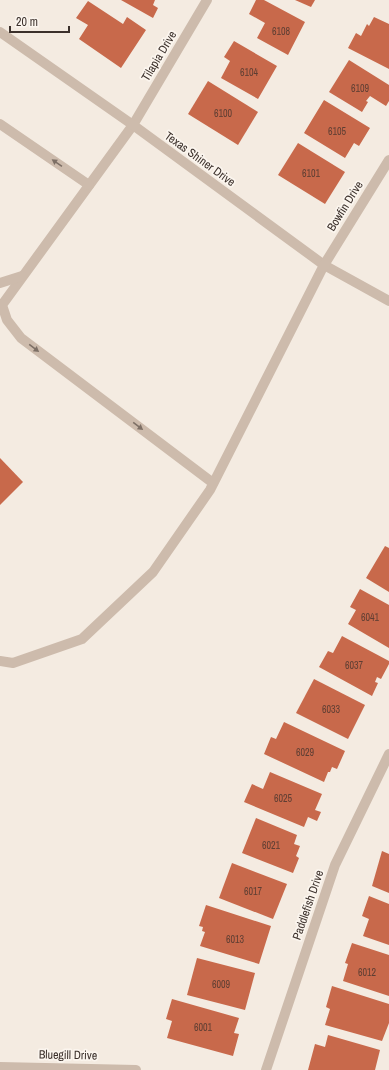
<svg xmlns="http://www.w3.org/2000/svg" width="389" height="1070" viewBox="0 0 389 1070" font-family="'Archivo Narrow',sans-serif">
<style>
.building{fill:#c8694b}
.lines{fill:none;stroke-linecap:round;stroke-linejoin:round}
.minor{stroke:#cdbbac;stroke-width:10}
.oneway{fill:#7d6f65}
.labels{text-anchor:middle;stroke-width:3.5;stroke-linejoin:round;paint-order:stroke}
.number-label{font-size:10px;fill:#5e3e33}
.street-label{font-size:12px;fill:#3b302b;stroke:#fbf5ee}
</style>
<rect width="100%" height="100%" fill="#f4ebe1"/>
<g class="building">
<polygon points="121,0 155,0 153,5 158,8 153,18"/>
<polygon points="256,0 264,0 305,22 288,55 257,38 265,23 249,14"/>
<polygon points="295,0 315,0 311,7"/>
<polygon points="88,1 123,24 127,17 146,30 121,68 79,39 88,25 76,18"/>
<polygon points="374,17 389,24 389,69 348,48 356,33 361,36 367,24 369,26"/>
<polygon points="234,41 277,66 258,99 221,78 230,61 224,57"/>
<polygon points="349,60 389,85 389,101 386,106 370,96 366,101 368,102 362,112 329,92"/>
<polygon points="208,81 258,112 238,145 188,114"/>
<polygon points="324,100 370,128 359,146 354,143 345,158 304,133"/>
<polygon points="298,143 345,172 325,204 278,175"/>
<polygon points="0,458 23,482 0,505"/>
<polygon points="385,546 389,548 389,592 366,578"/>
<polygon points="360,589 389,605 389,648 348,624 356,610 350,607"/>
<polygon points="342,636 389,661 389,664 381,679 377,677 375,682 378,683 372,696 319,667 328,651 333,653"/>
<polygon points="314,679 365,705 348,739 296,713"/>
<polygon points="284,722 345,751 337,769 332,767 330,772 328,772 324,782 264,754 271,737 276,739"/>
<polygon points="270,772 322,794 315,810 321,812 317,821 308,817 304,827 244,802 252,784 263,789"/>
<polygon points="256,818 297,835 294,844 300,846 296,856 299,858 293,873 242,853"/>
<polygon points="382,851 389,854 389,893 372,886"/>
<polygon points="232,863 287,884 273,919 219,898"/>
<polygon points="369,896 389,904 389,945 363,936 369,919 362,916"/>
<polygon points="206,905 271,926 259,964 200,946 205,932 202,931 203,927 199,926"/>
<polygon points="352,943 389,955 389,996 343,981 348,964 345,963"/>
<polygon points="197,958 255,973 245,1010 187,995"/>
<polygon points="332,986 389,1004 389,1023 382,1041 325,1025 330,1009 326,1007"/>
<polygon points="172,999 239,1018 234,1033 239,1034 233,1056 167,1038 172,1021 166,1019"/>
<polygon points="328,1035 380,1050 375,1070 308,1070 315,1044 325,1047"/>
</g>
<g class="lines">
<g class="minor">
<polyline points="207,0 133,125 2,305 7,320 21,338 213,483"/>
<polyline points="0,32 133,125 324,265 389,301"/>
<polyline points="0,124 89,185"/>
<polyline points="0,283 22,276"/>
<polyline points="0,661 13,663 82,639 153,572 210,490 324,265 389,160"/>
<polyline points="0,1067 136,1070"/>
<polyline points="266,1070 335,865 389,754"/>
</g>
</g>
<defs><path id="oneway-solid" d="M-6-.8H1V-3.2L6.5 0L1 3.2V.8H-6Z"/></defs>
<g class="oneway">
<use href="#oneway-solid" transform="translate(57 163) rotate(-146)"/>
<use href="#oneway-solid" transform="translate(34 348) rotate(37)"/>
<use href="#oneway-solid" transform="translate(138 426) rotate(37)"/>
</g>
<g class="labels">
<g class="number-label">
<text x="281" y="35">6108</text>
<text x="249" y="76">6104</text>
<text x="360" y="92">6109</text>
<text x="223" y="117">6100</text>
<text x="337" y="135">6105</text>
<text x="311" y="177">6101</text>
<text x="370" y="621">6041</text>
<text x="354" y="669">6037</text>
<text x="331" y="713">6033</text>
<text x="305" y="756">6029</text>
<text x="283" y="802">6025</text>
<text x="271" y="849">6021</text>
<text x="253" y="895">6017</text>
<text x="235" y="943">6013</text>
<text x="367" y="976">6012</text>
<text x="221" y="988">6009</text>
<text x="203" y="1031">6001</text>
</g>
<g class="street-label">
<text transform="translate(159 56) rotate(-59)" y="4">Tilapia Drive</text>
<text transform="translate(200 159) rotate(36)" y="4">Texas Shiner Drive</text>
<text transform="translate(345 206) rotate(-58)" y="4">Bowfin Drive</text>
<text transform="translate(308 905) rotate(-71)" y="4">Paddlefish Drive</text>
<text transform="translate(68 1055) rotate(1)" y="4">Bluegill Drive</text>
</g>
</g>
<path d="M10 26v6h59v-6" fill="none" stroke="#3b302b" stroke-width="2"/>
<text x="16" y="26" font-size="12" fill="#3b302b" stroke="#fbf5ee" stroke-width="3" paint-order="stroke">20 m</text>
</svg>
